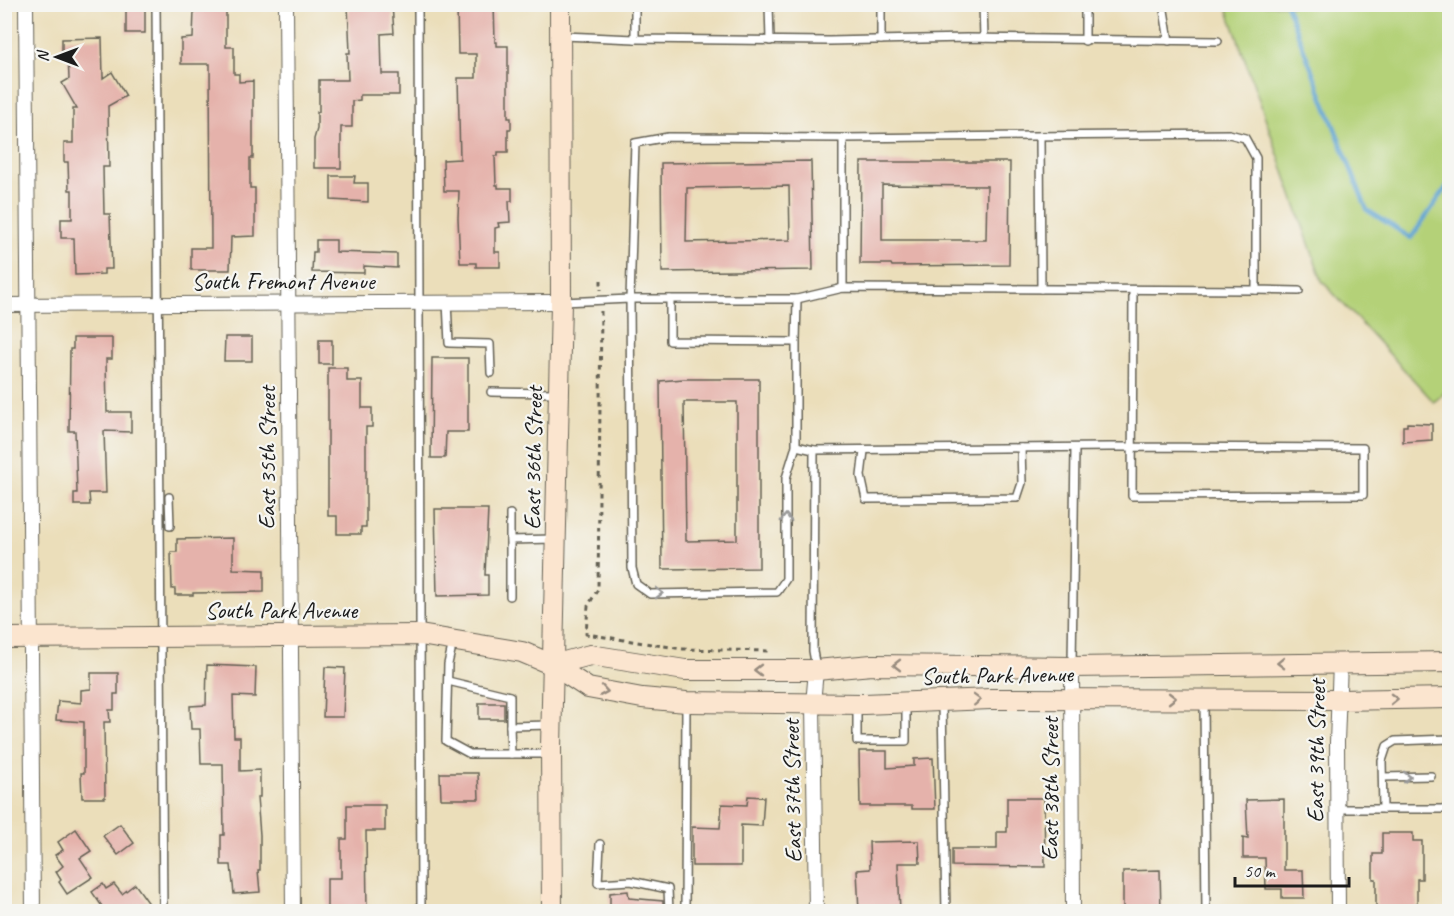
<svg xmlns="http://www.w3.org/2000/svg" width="1454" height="916" viewBox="0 0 1454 916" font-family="Caveat,sans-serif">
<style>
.green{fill:#b4d178;stroke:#68764a;stroke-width:1.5}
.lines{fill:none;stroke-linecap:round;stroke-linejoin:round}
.stream{stroke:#5aa1d0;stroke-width:4.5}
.building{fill:#e5b2ab;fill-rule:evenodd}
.lane-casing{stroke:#646053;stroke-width:10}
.street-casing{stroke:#646053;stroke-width:16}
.secondary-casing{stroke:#646053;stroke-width:22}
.path{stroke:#646053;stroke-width:3;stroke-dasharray:4.5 4.5;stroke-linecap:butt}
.lane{stroke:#fff;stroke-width:7}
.street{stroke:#fff;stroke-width:14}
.secondary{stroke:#fbe5cf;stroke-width:20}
.oneway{stroke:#999}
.oneway2{stroke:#978b7e}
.labels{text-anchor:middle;stroke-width:4.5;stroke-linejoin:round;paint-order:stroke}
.street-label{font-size:24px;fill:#1c1c1c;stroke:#f6f6f2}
</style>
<rect width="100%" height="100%" fill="#f6f6f2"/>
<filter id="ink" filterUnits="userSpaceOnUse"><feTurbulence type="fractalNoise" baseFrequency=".0167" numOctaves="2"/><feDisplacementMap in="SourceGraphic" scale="12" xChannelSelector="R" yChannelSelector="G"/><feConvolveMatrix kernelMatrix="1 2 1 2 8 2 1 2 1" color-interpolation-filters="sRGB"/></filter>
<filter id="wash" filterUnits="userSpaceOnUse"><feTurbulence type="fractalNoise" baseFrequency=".008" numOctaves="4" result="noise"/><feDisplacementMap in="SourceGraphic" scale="24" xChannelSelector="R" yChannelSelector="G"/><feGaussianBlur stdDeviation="1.35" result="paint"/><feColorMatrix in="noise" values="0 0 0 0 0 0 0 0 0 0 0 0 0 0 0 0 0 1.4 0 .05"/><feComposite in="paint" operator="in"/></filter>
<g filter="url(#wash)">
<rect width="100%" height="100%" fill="#ebdeba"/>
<polygon class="green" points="1226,5 1449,5 1450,388 1434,402 1322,281"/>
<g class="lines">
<polyline class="stream" points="1286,4 1367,210 1411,238 1450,182"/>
</g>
<g id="blocks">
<g class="building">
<rect x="126" y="4" width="19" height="29"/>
<polygon points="392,4 394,33 381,34 382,74 399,74 399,95 360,95 360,100 352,101 352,127 341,127 341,168 314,168 314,139 317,129 317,112 319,112 319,80 348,80 347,53 350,53 348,6"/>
<polygon points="494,4 495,42 497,42 497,46 508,46 508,118 511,118 511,129 508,129 508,152 498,152 498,156 495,156 496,185 498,185 498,188 512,188 512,201 509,201 510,222 498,223 499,227 495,228 495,252 500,252 500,267 476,267 476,263 460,263 458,218 459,191 444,191 443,160 460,159 458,78 476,78 476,54 458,54 457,6"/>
<polygon points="198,6 226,6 226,47 234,47 234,74 239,74 239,82 253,81 253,158 250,158 250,188 255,188 255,236 231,237 230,270 191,270 191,248 211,248 210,64 181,64 181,39 193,38 194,10 198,10"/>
<polygon points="102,38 103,78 112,72 126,96 108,106 109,167 103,167 104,214 110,214 112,269 104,269 104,274 75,275 74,238 61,238 61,219 72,219 72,190 69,190 68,162 64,162 64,143 73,143 73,109 77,109 62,83 69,79 68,56 62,56 62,39"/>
<path d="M811,161L813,270L662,272L661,163ZM789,186L790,240L686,242L687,188Z"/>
<path d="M861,162H1010L1009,265L892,266L891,264H860ZM882,185L987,186L986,240H882Z"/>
<polygon points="331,176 355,176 354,183 368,183 368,202 331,200"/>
<polygon points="316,240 336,240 336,252 397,254 397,268 364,266 364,273 312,272 313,252 316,252"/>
<polygon points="225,337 252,337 252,361 224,361"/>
<polygon points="73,338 112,338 112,359 106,359 107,412 131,412 131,432 104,431 106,493 89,493 90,505 74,505 74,493 77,493 75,431 69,431 70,349 73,349"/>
<rect x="319" y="340" width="13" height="24"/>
<polygon points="432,358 468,358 468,432 446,432 445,458 431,458"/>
<polygon points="328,368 347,368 347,381 362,381 362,408 372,408 372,427 366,427 366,527 361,527 361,534 337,534 337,516 328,516"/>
<path d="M684,379H759V568L662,569L660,381ZM684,402H737V540L686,541Z"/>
<polygon points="1407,423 1432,424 1432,440 1403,442 1403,426 1407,426"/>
<polygon points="435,509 488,509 485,575 488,575 488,595 437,596"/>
<polygon points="233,538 233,569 264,570 264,592 193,593 193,595 175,595 175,589 172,589 171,552 177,552 177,539"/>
<polygon points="207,665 256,667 255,697 233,696 234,737 240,737 240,771 260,770 260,797 257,797 260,835 260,870 258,870 260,892 234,894 231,865 221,865 221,835 224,835 223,764 201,764 200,729 191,729 190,706 206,705"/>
<polygon points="325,667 345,668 343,717 323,717"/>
<polygon points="91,673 118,673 118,694 114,694 114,710 109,710 110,722 104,722 105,798 82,798 81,773 84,773 84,722 56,720 58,701 81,703 81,690 91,689"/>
<rect x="479" y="703" width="25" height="16"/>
<polygon points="859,751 887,751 887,768 914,766 914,759 933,758 935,809 912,809 912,806 860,806"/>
<polygon points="440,773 478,773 479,799 441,799"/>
<polygon points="748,796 764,797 762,826 741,825 741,866 692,866 692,827 720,828 722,804 747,805"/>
<polygon points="1007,798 1044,798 1045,867 952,866 952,849 997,849 997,832 1007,832"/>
<polygon points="1284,799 1284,870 1303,870 1304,898 1282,898 1282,889 1266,889 1265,858 1243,858 1243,838 1248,839 1246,800"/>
<polygon points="347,805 385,805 385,831 366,831 367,912 327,912 327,878 341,878 341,839 347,839"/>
<polygon points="120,824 134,843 118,855 103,836"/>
<polygon points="76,829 91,851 80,858 93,877 67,894 59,882 61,880 56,872 63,866 55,855 63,850 58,842"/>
<polygon points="1382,833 1413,833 1413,841 1422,841 1422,879 1417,879 1417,912 1376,912 1376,879 1373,879 1373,854 1382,854"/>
<polygon points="919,841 920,863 898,863 900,912 859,912 857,870 870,869 869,842"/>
<polygon points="1160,870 1161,912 1123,912 1123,871"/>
<polygon points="103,884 106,889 114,884 122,894 135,884 155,912 106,912 92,892"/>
<polygon points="628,891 629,898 663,901 663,912 610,912 610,893"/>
</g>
</g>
</g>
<g filter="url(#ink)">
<use href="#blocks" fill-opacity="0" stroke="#646053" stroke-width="1.5"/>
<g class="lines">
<defs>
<g id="lane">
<polyline points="156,4 163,912"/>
<polyline points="418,4 421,912"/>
<polyline points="635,4 635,39"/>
<polyline points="769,4 770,41"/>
<polyline points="881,4 881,40"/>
<polyline points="983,4 984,38"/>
<polyline points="1085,4 1085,41"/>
<polyline points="1163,4 1169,41"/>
<polyline points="563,36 635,39 829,41 967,38 1218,41"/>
<polyline points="1040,136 1041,289"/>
<polyline points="843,138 843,288"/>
<polyline points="670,299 630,299 635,143 668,137 843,138 1229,134 1245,138 1256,158 1256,290 1299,291"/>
<polyline points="797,299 843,288 1256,290"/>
<polyline points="447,302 449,343 490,344 491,373"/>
<polyline points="563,302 630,299 632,568 636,584 650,594 777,592 786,579 786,478 796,446 796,342 670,341 670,299 797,299 796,342"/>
<polyline points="491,392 557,393"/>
<polyline points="796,446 814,450"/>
<polyline points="864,451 861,476 866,499 1017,498 1022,483 1021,448"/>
<polyline points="169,497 170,526"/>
<polyline points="510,514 510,540"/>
<polyline points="510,596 510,540 554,539"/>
<polyline points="453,642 448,664 446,741 470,754 551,754"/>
<polyline points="1072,664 1075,448"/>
<polyline points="816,668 813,651 814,450 1109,447 1132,447 1363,448 1363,495 1132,496 1133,291"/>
<polyline points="448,681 510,696 510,726"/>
<polyline points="1204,701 1206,912"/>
<polyline points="942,704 946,912"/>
<polyline points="857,707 857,741 906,741 906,703"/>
<polyline points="511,754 510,726 551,725"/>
<polyline points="1383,777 1431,776"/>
<polyline points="1338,809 1450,809"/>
<polyline points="1383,809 1382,761 1387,746 1395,741 1450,739"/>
<polyline points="600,844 598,883 631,881 668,889 669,912"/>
<polyline points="685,912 686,704"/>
</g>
<g id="street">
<polyline points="26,4 33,912"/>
<polyline points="286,4 293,912"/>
<polyline points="4,305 561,302"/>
<polyline points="1072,667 1073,912"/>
<polyline points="816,912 813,704 816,670"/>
<polyline points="1338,912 1337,742 1340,663"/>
</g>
<g id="secondary">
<polyline points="4,638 420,635 522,652 553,665 588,688 642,698 686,702 864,704 991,699 1339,700 1450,698"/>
<polyline points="553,665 590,655 685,670 816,670 872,665 1072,667 1450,662"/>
<polyline points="552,912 551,747 561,302 560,4"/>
</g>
</defs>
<use href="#lane" class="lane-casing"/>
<use href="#street" class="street-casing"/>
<use href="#secondary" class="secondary-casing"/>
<g class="path">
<polyline points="601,280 601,290"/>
<polyline points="601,311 598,589 588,606 586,634 683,649 769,651"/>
</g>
<use href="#lane" class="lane"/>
<use href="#street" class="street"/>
<use href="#secondary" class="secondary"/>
</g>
<defs><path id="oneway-chevron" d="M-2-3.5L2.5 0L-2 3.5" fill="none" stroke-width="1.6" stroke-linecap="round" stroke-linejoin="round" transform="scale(1.5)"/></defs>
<g class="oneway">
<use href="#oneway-chevron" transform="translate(786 518) rotate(-90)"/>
<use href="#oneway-chevron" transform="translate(659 593) rotate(1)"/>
<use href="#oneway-chevron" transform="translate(1407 777) rotate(-1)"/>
</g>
<g class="oneway2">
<use href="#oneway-chevron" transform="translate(1281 663) rotate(179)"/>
<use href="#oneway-chevron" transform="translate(897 665) rotate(180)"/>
<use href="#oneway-chevron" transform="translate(758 670) rotate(-180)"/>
<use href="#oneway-chevron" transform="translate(604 691) rotate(10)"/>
<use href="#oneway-chevron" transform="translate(1172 698)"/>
<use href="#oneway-chevron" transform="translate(1394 699) rotate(-1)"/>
<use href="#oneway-chevron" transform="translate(977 700) rotate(-2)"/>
</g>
</g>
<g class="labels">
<g class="street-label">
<text x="283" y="289">South Fremont Avenue</text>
<text transform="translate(267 458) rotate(-90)" y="8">East 35th Street</text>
<text transform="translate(533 458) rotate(-89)" y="8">East 36th Street</text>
<text x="281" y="618">South Park Avenue</text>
<text transform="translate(997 675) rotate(-1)" y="8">South Park Avenue</text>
<text transform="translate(1316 751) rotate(-89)" y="8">East 39th Street</text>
<text transform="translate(1050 789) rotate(-90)" y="8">East 38th Street</text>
<text transform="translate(792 791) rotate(-91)" y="8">East 37th Street</text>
</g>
</g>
<rect width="1454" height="916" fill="none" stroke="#f6f6f2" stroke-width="24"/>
<g transform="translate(57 57) rotate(270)" stroke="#f6f6f2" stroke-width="4.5" paint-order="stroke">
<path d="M0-4.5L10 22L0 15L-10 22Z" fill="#1c1c1c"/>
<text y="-9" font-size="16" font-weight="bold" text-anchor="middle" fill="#1c1c1c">N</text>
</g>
<path d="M1235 877v9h114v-9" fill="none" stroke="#1c1c1c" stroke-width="3"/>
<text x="1244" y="877" font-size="18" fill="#1c1c1c" stroke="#f6f6f2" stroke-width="4.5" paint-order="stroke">50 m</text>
</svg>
